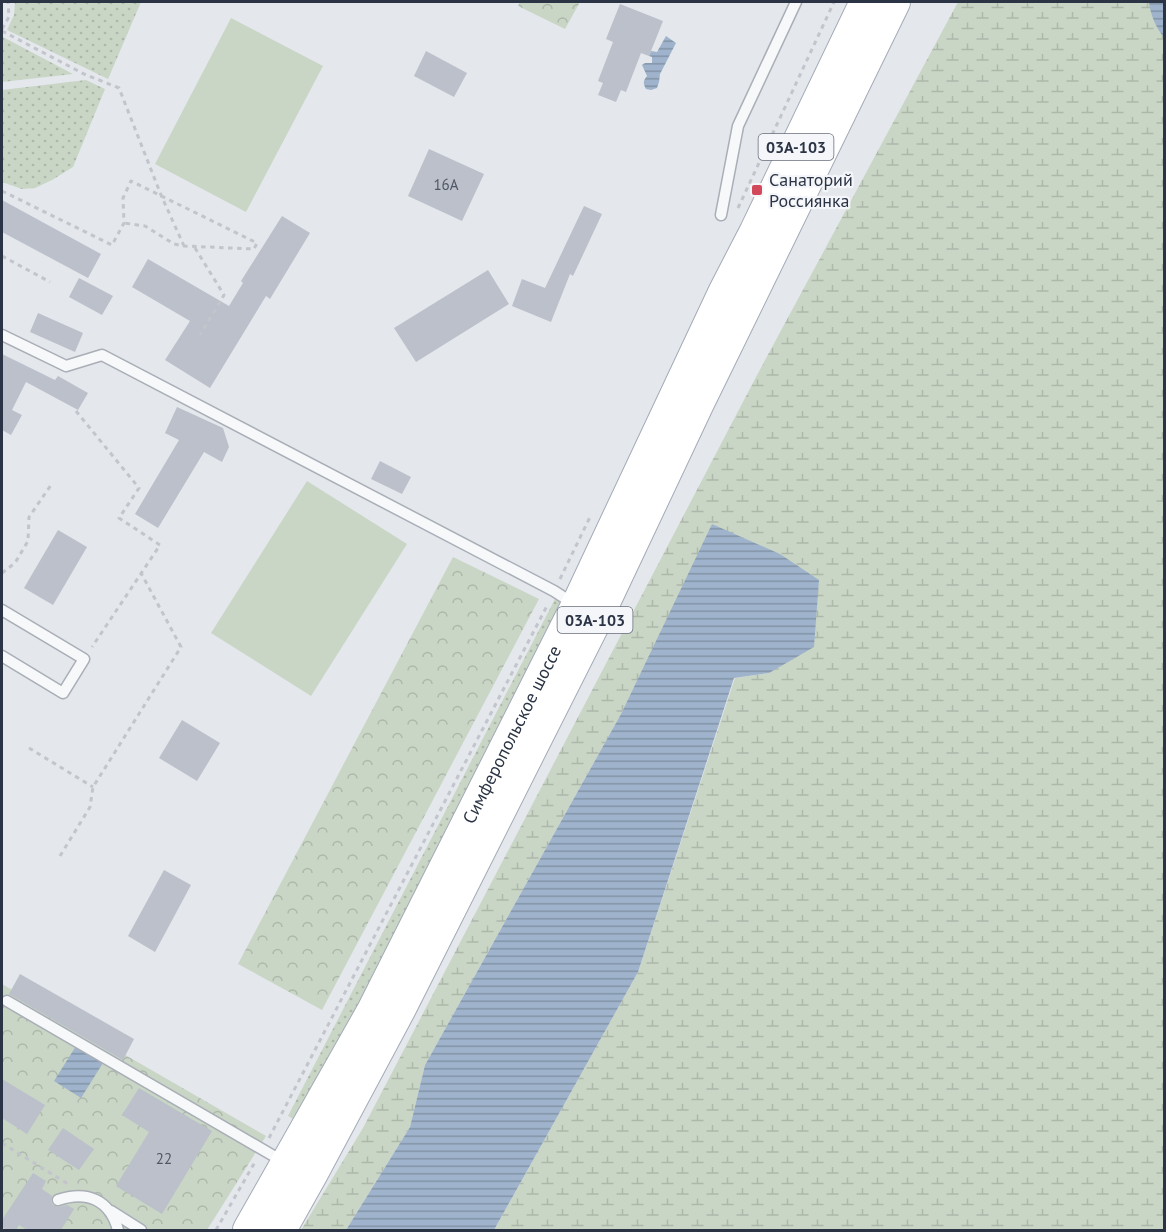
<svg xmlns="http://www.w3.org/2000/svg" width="1166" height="1232" viewBox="0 0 1166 1232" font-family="'PT Sans',sans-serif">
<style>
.grass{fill:url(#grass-dots)}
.forest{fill:url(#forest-crowns)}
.wetland{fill:url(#wetland-marsh)}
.garden{fill:#c9d6c5}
.water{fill:url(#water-rules)}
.building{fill:#bbc0ca}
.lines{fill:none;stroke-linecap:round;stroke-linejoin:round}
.service-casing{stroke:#a9aeb7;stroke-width:13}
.primary-casing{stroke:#a3abb8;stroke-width:34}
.path{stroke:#c2c5cb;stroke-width:3;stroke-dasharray:4.5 4.5;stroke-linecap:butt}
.service{stroke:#f7f8fa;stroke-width:10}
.primary{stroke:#fff;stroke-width:32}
.poi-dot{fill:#d1495b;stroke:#f4f6f9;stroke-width:2}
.labels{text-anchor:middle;stroke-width:4.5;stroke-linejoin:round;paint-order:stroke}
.number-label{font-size:15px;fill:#4f5766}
.shield{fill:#f4f6f9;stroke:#676e7b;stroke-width:1.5}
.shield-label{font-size:16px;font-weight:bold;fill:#2b3445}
.poi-label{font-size:18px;fill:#2b3445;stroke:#f4f6f9;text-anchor:start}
.street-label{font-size:18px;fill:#2b3445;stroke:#f4f6f9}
</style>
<defs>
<pattern id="grass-dots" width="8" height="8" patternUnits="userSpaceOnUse" patternTransform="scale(1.5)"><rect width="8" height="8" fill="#c9d6c5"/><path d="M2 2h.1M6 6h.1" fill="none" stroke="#adb8ab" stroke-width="1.8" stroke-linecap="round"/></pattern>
<pattern id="forest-crowns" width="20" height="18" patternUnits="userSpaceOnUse" patternTransform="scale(1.5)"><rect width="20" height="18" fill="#c9d6c5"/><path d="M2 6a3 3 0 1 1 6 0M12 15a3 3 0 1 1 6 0" fill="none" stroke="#adb8ab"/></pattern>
<pattern id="wetland-marsh" width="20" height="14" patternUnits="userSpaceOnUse" patternTransform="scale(1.5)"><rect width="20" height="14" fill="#c9d6c5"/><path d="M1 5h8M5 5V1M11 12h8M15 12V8" fill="none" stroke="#adb8ab"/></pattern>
<pattern id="water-rules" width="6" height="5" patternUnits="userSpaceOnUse" patternTransform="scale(1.5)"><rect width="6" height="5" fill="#9fb4cc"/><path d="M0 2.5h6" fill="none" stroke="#8293a7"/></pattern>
</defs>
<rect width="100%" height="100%" fill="#e4e7ec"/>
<g class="grass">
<polygon points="15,2 141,2 108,79 7,30 14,15"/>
<polygon points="3,37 73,74 2,82 2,39"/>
<polygon points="86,80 105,89 73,167 52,180 35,188 22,189 2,182 2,90"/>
<polygon points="556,597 567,604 301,1123 288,1116"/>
</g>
<g class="forest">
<polygon points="520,2 580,2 565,29 518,6"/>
<polygon points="453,557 539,599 322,1010 238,964"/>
<polygon points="2,984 266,1136 207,1230 2,1230"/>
</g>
<polygon class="wetland" points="958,2 1164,2 1164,1230 494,1230 638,972 735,678 769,673 713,524 621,714 425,1065 410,1127 346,1230 301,1230 363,1128 756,377"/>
<g class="garden">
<polygon points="231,18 323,66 246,212 155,164"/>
<polygon points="307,481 407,544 311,696 211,633"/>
</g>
<g class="water">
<path d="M1149,2H1164V37C1156,29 1150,13 1149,2Z"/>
<path d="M666,36L676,43L660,74L659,82L657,88L651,90L646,89C643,83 643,81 647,76L642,65L645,63H652V57L649,56L651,51L657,52Z"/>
<polygon points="712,524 780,554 819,580 814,647 769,673 734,678 638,972 494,1230 346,1230 410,1127 425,1065 621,714"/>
<polygon points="76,1046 103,1063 81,1098 54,1081"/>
</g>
<g class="building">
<polygon points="620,4 663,21 649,56 641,53 626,92 621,90 616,102 598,95 603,83 598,81 613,42 606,39"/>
<polygon points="426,51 467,73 454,97 414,76"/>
<polygon points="429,149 484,174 462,221 408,196"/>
<polygon points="2,200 101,254 88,278 2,232"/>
<polygon points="584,206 602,214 573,276 570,274 551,322 512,306 522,279 545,288"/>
<polygon points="282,216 310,233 270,299 266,296 210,388 165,360 190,321 132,287 148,259 229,306 243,283 241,281"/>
<polygon points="488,270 509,304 416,362 394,328"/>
<polygon points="79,278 113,296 102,315 69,297"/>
<polygon points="38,313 83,333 75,352 30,332"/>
<polygon points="2,354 55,380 58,376 88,393 78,410 26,382 12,410 22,415 11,435 2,430 2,431"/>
<polygon points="177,407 223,428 229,447 222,462 204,452 158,528 135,514 179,440 165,433"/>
<polygon points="380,461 411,477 402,494 371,479"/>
<polygon points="58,530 87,547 53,605 24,588"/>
<polygon points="182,720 220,743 197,781 159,758"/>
<polygon points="164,870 191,885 155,952 128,936"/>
<polygon points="20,974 134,1039 123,1060 9,994"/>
<polygon points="2,1079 45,1105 27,1134 2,1118"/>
<polygon points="139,1088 212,1131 162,1214 116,1186 149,1132 122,1115"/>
<polygon points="63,1128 94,1149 79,1170 48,1150"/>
<polygon points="33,1173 46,1181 42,1189 52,1196 51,1201 53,1206 59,1207 67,1205 74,1209 61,1230 27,1230 19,1225 16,1230 7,1230 2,1227 2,1220"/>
</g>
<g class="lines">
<defs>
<g id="service">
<polyline points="721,215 738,126 796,2"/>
<polyline points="2,335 66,366 102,355 554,591 574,604"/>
<polyline points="2,610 84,659 63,693 2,656"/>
<polyline points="7,1001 284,1162"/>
<path d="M58,1200C87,1190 110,1200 118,1230"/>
<polyline points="111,1211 141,1230"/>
</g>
<g id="primary">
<path id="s1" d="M249,1230L373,1011L577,606L725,291L756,231L866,2"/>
<polyline points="280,1230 312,1173 399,1010 598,615 698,403 894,2"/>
</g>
</defs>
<use href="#service" class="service-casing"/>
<use href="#primary" class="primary-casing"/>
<g class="path">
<polyline points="2,29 9,17 8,2"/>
<polyline points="2,31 84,74 119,88 161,195 184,246"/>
<polyline points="2,191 112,245 124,223 123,198 131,181 257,243 254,249 184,246 174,244 145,226 124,223"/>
<polyline points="738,208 834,2"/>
<polyline points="195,248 224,295 200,335"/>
<polyline points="2,256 50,282"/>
<polyline points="76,411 139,488 119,518 160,545 92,647"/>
<polyline points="2,573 15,563 28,541 29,517 51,485"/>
<polyline points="560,579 590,517"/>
<polyline points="29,748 93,787"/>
<polyline points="60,856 90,807 93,787 181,647 141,573"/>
<polyline points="269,1138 548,604"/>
<polyline points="2,1143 68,1184"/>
<polyline points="216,1230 255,1162"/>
</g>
<use href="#service" class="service"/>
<use href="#primary" class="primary"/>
</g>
<rect class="poi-dot" x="751" y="184" width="12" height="12" rx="3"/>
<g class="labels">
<g class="number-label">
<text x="446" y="190">16А</text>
<text x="164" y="1164">22</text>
</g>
<g class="shield">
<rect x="758.5" y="134" width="75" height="26" rx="4.5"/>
<rect x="557.5" y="607" width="75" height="26" rx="4.5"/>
</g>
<g class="shield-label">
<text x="796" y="153">03А-103</text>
<text x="595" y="626">03А-103</text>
</g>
<g class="poi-label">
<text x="769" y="186">Санаторий<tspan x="769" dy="21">Россиянка</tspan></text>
</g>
<g class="street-label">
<text dy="6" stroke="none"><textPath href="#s1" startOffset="561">Симферопольское шоссе</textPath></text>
</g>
</g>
<rect width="1166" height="1232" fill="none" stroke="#2b3445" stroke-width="6"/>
</svg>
